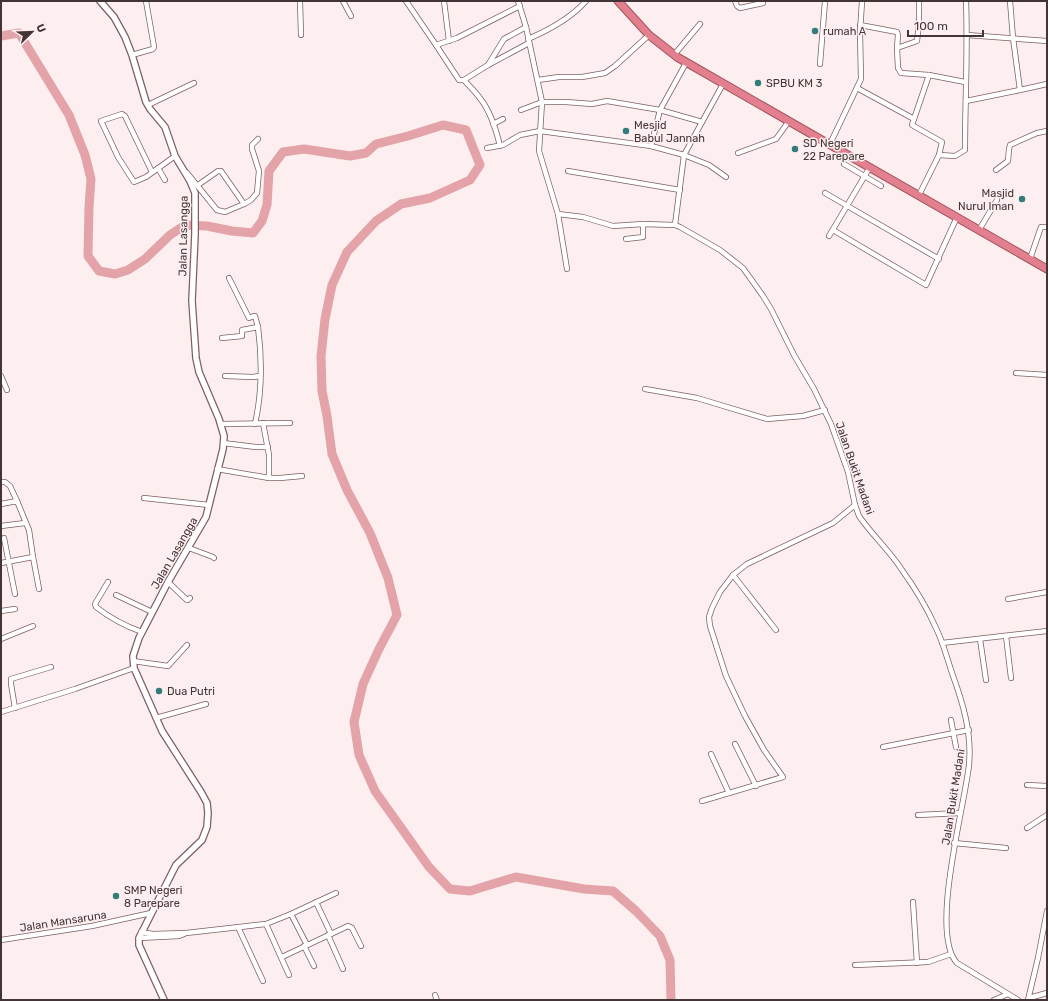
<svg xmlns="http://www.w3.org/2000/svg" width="1048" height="1001" viewBox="0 0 1048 1001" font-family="Rubik,sans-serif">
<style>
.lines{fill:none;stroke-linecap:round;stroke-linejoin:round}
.river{stroke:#e4a3a8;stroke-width:9}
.minor-casing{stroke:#7e5f62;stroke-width:6}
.tertiary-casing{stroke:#7e5f62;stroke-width:8}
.trunk-casing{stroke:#a5525e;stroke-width:9}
.minor{stroke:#fff;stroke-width:4.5}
.tertiary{stroke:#fff;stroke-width:5.5}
.trunk{stroke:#e2808f;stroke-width:7}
.poi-dot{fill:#337c7c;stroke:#fdeeef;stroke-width:1.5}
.labels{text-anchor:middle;stroke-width:3;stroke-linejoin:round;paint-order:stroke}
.poi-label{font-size:11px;fill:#433536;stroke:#fdeeef;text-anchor:start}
.street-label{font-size:11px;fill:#433536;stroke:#fdeeef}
</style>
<rect width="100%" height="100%" fill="#fdeeef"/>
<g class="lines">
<polyline class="river" points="1,36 19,33 69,115 85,155 91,179 89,207 88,256 99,271 115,274 128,270 145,259 170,235 185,225 207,226 232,231 253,233 262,221 267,205 269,171 283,152 304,149 350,156 366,153 376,144 408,136 443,125 466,130 480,165 470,180 430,198 401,204 376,221 347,252 332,285 325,319 321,356 322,391 327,416 332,454 347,490 370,533 388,578 397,615 379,649 363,684 354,722 359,755 375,791 429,867 450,889 470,891 516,877 584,889 613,891 636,911 660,936 670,960 671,1000"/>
<defs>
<g id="minor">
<polyline points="300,1 301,35"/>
<polyline points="343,1 351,16"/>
<polyline points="406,1 436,45 459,80 464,80 488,65 504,39 526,27"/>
<polyline points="444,1 449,41"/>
<path d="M518,1L526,27L542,102L539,151L558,214L583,217L613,226L643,224L675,225L680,227L720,250L743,268L763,296L771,309L794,355L814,389L831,424L848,472L855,505L859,516C872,535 890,551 902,570C915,588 927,608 936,628C943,642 947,658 952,673C963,703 972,733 969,765C965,805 929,933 957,963L1018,1000"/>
<polyline points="735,1 737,6 740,8 763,3"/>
<polyline points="919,1 919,24 917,41 897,48 898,68 901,73 929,75 965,82"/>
<polyline points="1010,1 1013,38 1020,90 1047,84"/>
<polyline points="860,25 897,32 898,35 897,48"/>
<polyline points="967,35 1047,41"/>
<path d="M528,39C549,30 571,18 586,1"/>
<polyline points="436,45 457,38 520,6"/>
<polyline points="132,55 153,49 154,47 146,1"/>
<polyline points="674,55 700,24"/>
<polyline points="820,64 825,1"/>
<polyline points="488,65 529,43"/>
<path d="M464,80C469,86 475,91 479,97C490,110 496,129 500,146"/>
<polyline points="538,80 559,77 582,77 605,73 615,66 649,35"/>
<polyline points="857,88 914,119 912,125 942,142 939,155 919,195"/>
<polyline points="966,101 1020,90"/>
<polyline points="148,105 194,83"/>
<polyline points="521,110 542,102 566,102 592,104 607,101 660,110 702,122 684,155 651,146"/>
<polyline points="914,119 929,75"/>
<polyline points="702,122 723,84"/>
<polyline points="493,124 503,119"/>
<polyline points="830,144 861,79 860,33 862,1"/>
<polyline points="487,148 503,145 520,135 540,131 651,146 660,110 686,63"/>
<polyline points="738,153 776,139 789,121"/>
<path d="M939,155L955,156L965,150C965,100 968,51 966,1"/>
<polyline points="844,164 881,186"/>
<polyline points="158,168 165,180"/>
<polyline points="996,170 1008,161 1009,149 1010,145 1037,133 1047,131"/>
<polyline points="568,171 680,190"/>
<polyline points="152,172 125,116 122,114 101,121 118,157 134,182 146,177 175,156"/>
<polyline points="187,173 217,210 225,212 244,204 221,171 218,171 198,185"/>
<polyline points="825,193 939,259"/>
<polyline points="244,204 251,200 257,193 259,171 252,149 252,145 258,139"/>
<polyline points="558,214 567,269"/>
<polyline points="675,225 684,155 709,165 726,177"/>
<polyline points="833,230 926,285 957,217"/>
<polyline points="979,230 997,200"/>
<polyline points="829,236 870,167"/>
<polyline points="626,239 643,237 643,224"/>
<polyline points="1030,259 1041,227 1047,227"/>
<polyline points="229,278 249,318 254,316 255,316 258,327"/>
<path d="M222,338L242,336V330L258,327C262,358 262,393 255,424"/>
<polyline points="1016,373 1047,375"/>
<polyline points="1,376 7,390"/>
<polyline points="225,376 253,377 260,376"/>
<polyline points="645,389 697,398 767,419 803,416 825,410"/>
<polyline points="263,423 269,455 269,478"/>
<polyline points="220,424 290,423"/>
<polyline points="223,443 256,447 268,447"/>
<polyline points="217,469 269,478 280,478 302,476"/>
<polyline points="1,482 5,482 10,486 17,501"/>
<polyline points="144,498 209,505"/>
<polyline points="1,504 17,501 29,530 33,557 1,563"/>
<polyline points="1,526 25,523"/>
<polyline points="4,538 15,594"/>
<polyline points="189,548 213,557 214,558"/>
<polyline points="33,557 39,589"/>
<polyline points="733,575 776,630"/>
<path d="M108,582L95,604L96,607C110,618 125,626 142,632"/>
<polyline points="168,582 187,600 188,600 190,598"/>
<polyline points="116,595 152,612"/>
<polyline points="1008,599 1047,592"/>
<polyline points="1,611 15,609"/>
<polyline points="1006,636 1011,678"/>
<polyline points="1,639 33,626"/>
<polyline points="980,639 986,680"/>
<polyline points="942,643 1047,631"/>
<polyline points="133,661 168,666 187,645"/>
<polyline points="15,708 11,684 11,679 51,667"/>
<polyline points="1,712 75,689 134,668"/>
<polyline points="156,718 206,704"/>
<polyline points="951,720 956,747"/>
<polyline points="735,744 756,786"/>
<polyline points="883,747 969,730"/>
<polyline points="711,754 729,793"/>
<polyline points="1027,785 1047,786"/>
<polyline points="702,801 783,777 764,750 745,716 726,676 710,626 709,617 712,608 720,592 733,575 747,564 833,523 855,505"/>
<polyline points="918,815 960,813"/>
<polyline points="1027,828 1047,815"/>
<polyline points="954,843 1006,848"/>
<polyline points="316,902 331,934"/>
<polyline points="913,902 917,963"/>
<polyline points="291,914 336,893"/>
<polyline points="266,924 291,914 307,945"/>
<polyline points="238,927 263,981"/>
<polyline points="141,932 153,934 186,933 266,924 289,975"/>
<polyline points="328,935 343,969"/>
<polyline points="139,938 179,936 184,934"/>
<polyline points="1,940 92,926 151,913"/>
<polyline points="304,946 314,966"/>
<polyline points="282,957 348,926 352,928 361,946"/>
<polyline points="855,965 928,962 951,954"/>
<polyline points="435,995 437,1000"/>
<polyline points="1029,998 1047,993"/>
<polyline points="994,1000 1008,994"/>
<polyline points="1028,1000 1038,958 1047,911"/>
</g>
<polyline id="tertiary" points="100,1 114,17 125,37 132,55 146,102 150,109 165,127 175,156 190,181 195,193 195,234 192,301 196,358 199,372 219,419 224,436 223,449 206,517 168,582 139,638 133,656 134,668 162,731 201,792 207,803 208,813 207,827 202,840 176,865 139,938 139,945 164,1000"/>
<polyline id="trunk" points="618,1 649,35 677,57 1047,269"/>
</defs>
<use href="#minor" class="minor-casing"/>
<use href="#tertiary" class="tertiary-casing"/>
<use href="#trunk" class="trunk-casing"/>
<use href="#minor" class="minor"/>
<use href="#tertiary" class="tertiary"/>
<use href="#trunk" class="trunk"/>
</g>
<g class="poi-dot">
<circle cx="815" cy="31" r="4"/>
<circle cx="758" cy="83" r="4"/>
<circle cx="626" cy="131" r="4"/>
<circle cx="795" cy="149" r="4"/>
<circle cx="1022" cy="199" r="4"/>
<circle cx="159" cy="691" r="4"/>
<circle cx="116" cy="896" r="4"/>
</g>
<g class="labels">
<g class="poi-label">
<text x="823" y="35">rumah A</text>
<text x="766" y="87">SPBU KM 3</text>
<text x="634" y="129">Mesjid<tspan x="634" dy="13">Babul Jannah</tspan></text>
<text x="803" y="147">SD Negeri<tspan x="803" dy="13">22 Parepare</tspan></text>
<text x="1014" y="197" text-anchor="end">Masjid<tspan x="1014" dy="13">Nurul Iman</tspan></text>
<text x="167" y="695">Dua Putri</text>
<text x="124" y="894">SMP Negeri<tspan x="124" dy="13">8 Parepare</tspan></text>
</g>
<g class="street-label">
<text transform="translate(183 236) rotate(-89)" y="4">Jalan Lasangga</text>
<text transform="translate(855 468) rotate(71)" y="4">Jalan Bukit Madani</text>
<text transform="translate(174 553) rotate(-60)" y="4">Jalan Lasangga</text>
<text transform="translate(953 797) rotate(-81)" y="4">Jalan Bukit Madani</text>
<text transform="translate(63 921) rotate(-9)" y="4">Jalan Mansaruna</text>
</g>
</g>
<rect width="1048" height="1001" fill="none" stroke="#433536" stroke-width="4"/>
<g transform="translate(32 32) rotate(67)" stroke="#fdeeef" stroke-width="3" paint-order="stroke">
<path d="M0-3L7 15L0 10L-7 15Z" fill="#433536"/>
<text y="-6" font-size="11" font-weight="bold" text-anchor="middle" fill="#433536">U</text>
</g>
<path d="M908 30v6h75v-6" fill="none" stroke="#433536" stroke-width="2"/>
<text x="914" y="30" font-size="12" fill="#433536" stroke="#fdeeef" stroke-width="3" paint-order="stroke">100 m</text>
</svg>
